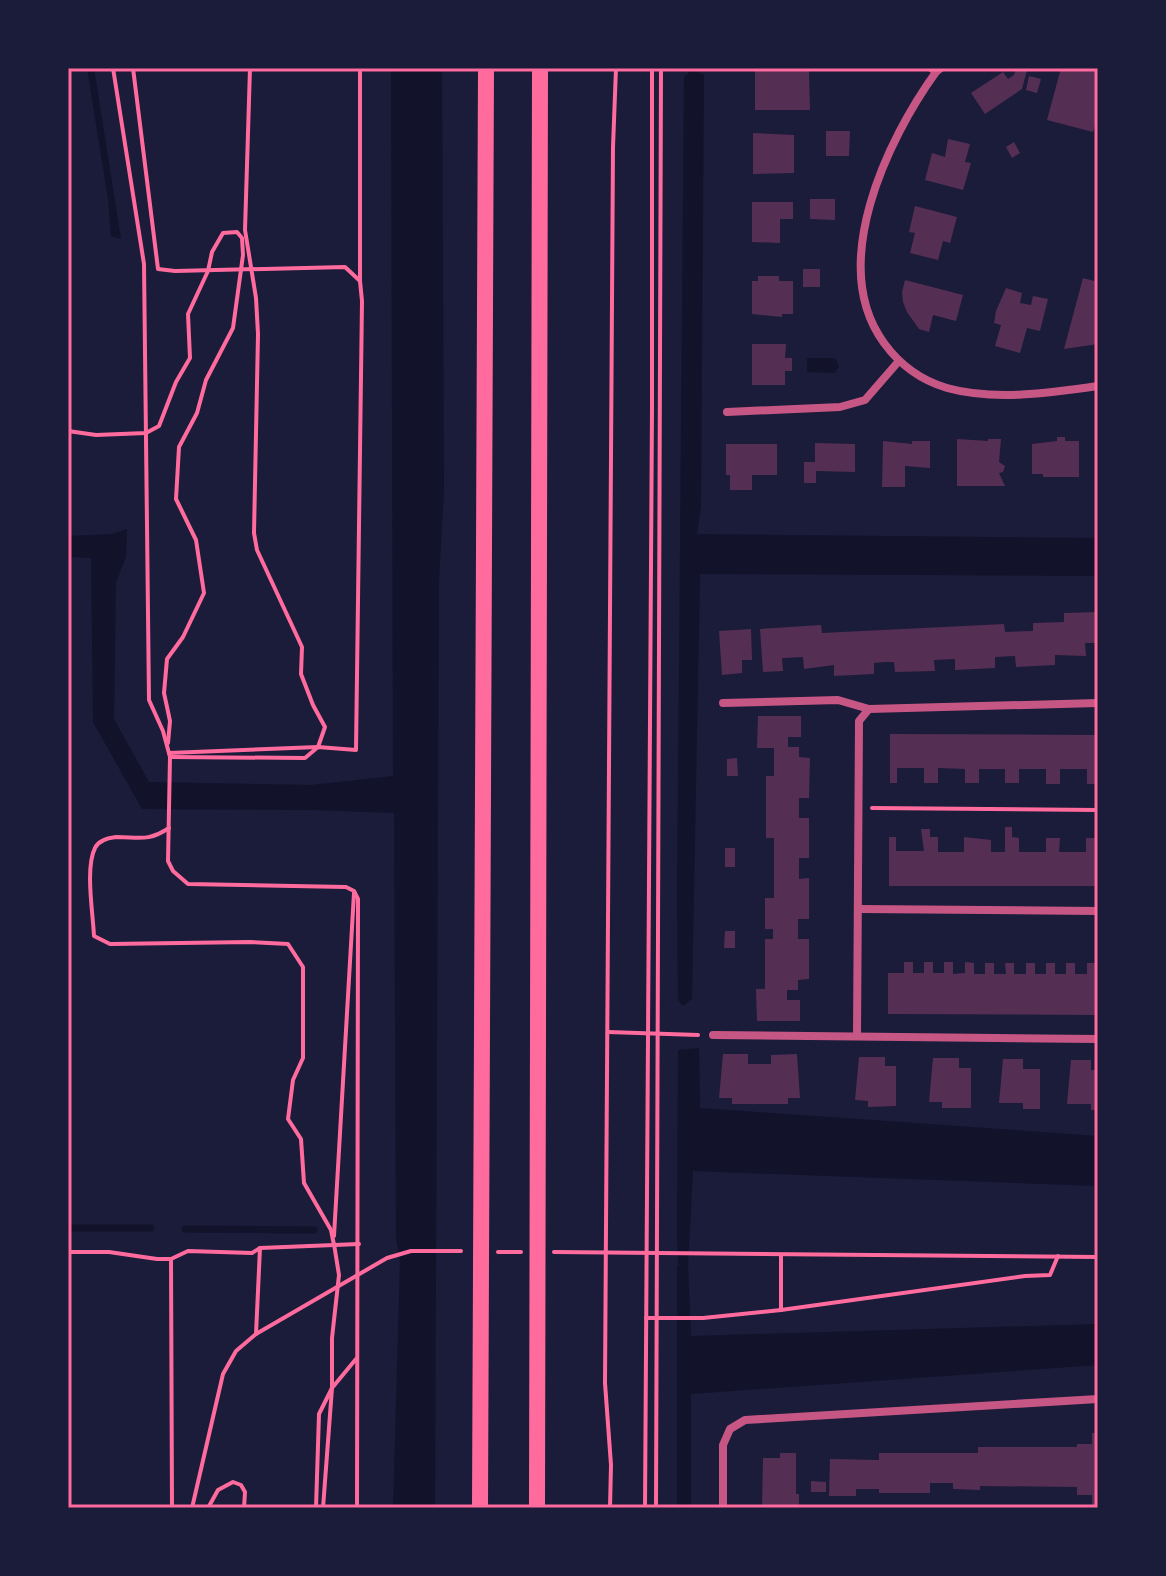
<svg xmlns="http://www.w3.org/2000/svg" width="1166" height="1576" viewBox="0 0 1166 1576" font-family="'Varela Round',sans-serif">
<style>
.water{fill:#12122b}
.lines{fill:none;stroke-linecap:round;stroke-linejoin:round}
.stream{stroke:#12122b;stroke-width:7}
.building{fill:#542f53}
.path{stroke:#ff6b9d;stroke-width:4}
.minor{stroke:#c65784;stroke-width:8}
.trunk{stroke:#ff6b9d;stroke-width:16}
.neatline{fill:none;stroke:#ff6b9d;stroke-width:3}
</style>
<rect width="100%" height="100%" fill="#1b1b3a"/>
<g class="water">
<polygon points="87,68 94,68 121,239 111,236 108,199"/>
<polygon points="391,68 442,68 444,489 439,581 435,1508 393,1508 400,1261 396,1237 394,813 311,810 142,809 93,722 91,558 68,557 68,536 112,534 127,529 126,557 116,582 114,719 149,782 311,785 393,776"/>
<polygon points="692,70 704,75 701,506 697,534 1098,538 1098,576 700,574 692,999 683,1006 678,1000 677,894 684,77"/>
<polygon points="807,358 835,358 839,366 835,373 807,372"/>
<polygon points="699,1048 700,1108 1098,1136 1098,1186 693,1171 688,1266 691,1336 1098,1324 1098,1365 691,1394 691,1508 677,1508 677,1266 681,1265 678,1264 677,1237 678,1050"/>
</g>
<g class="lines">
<g class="stream">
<polyline points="68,1228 151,1228"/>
<polyline points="185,1229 314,1230"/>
</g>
</g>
<g class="building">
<polygon points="1016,68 1027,70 1022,89 985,114 971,93 1003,72 1008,79 1014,75"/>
<polygon points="1061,68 1098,68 1098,114 1093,132 1047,120"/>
<polygon points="793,70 809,71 810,110 755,110 755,71"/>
<polygon points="1029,76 1041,79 1037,93 1026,90"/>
<polygon points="826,131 850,131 849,156 826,156"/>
<polygon points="753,133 794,135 794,173 753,174"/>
<polygon points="948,139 970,144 965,162 971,163 963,190 925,180 932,153 945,157"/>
<polygon points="1014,142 1020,153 1012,158 1006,147"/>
<polygon points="810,199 835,199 835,220 810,219"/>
<polygon points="752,202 793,202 793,219 780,219 780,243 752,242"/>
<polygon points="915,206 957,217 950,243 943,241 938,260 910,253 915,233 909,232"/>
<rect x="803" y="269" width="17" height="18"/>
<polygon points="758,276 779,276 779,281 793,281 793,314 782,314 782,317 752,314 752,281 758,281"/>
<polygon points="1083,278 1098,282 1098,344 1064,349"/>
<polygon points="905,280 963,295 956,321 933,315 929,332 919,329 907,312 903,302 902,292"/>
<polygon points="1006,288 1022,293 1020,303 1031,305 1033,296 1048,299 1040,331 1027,328 1020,353 995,346 1001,325 994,323 996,311"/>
<polygon points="752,344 786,344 785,358 792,358 792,371 785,371 785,385 752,385"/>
<polygon points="1057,437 1065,437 1065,441 1079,441 1079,477 1043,477 1043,474 1032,474 1032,444 1057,441"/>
<polygon points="957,439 988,441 988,439 1001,439 999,462 1005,466 1003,472 999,473 1005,486 957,486"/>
<polygon points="883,441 912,444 912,441 930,441 930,468 905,466 905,487 882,487"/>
<polygon points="815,443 855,444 855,472 816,471 816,483 804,483 804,462 815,462"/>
<polygon points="726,444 777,444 777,475 752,475 752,490 730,490 730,475 726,475"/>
<polygon points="1098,612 1098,643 1085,643 1086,656 1055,655 1055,665 1016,667 1015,656 995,657 995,668 955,670 955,659 934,660 935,671 895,672 894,662 884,662 874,663 874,674 834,676 834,665 804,669 803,657 782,658 783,671 763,672 760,629 821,625 822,633 1004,624 1005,632 1033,631 1033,623 1064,622 1064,613"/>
<polygon points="751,629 752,660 742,660 742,673 722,675 719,631"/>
<polygon points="758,716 801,716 801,737 788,737 788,747 799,747 799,757 810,758 809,798 799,798 799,818 809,818 809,858 799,858 799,879 809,878 809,919 798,919 798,939 809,939 809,979 798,980 798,990 787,990 787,1000 800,1000 800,1021 757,1021 756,989 765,989 765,939 773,939 773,929 765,929 765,898 774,898 774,838 766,838 766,776 774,776 774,748 757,748"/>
<polygon points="890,734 1098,735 1098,784 1087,784 1087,769 1060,769 1060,784 1046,784 1046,769 1019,769 1019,783 1005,783 1005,769 979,769 979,783 965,783 965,769 938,768 938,783 924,783 924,768 897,768 897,783 890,783"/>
<polygon points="737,758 738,776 727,776 727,759"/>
<polygon points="1005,827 1012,827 1012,837 1019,838 1019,852 1046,852 1046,838 1060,838 1059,852 1086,852 1086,838 1098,838 1098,886 889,886 889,837 896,837 896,851 924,851 921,829 930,829 930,837 938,837 938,852 964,852 964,837 991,840 991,852 1005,852"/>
<rect x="725" y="848" width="10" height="19"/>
<polygon points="725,931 735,931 735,948 724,948"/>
<polygon points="904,962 913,962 913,973 924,973 924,962 933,962 933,973 944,973 944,962 953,962 953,974 965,973 965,962 974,963 974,974 985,974 985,963 994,963 994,974 1006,974 1005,963 1014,963 1014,974 1026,974 1026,963 1035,963 1035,974 1046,974 1046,963 1055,963 1055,974 1066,974 1066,963 1075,963 1075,974 1087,974 1087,963 1096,963 1098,1015 888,1014 888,973 904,973"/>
<polygon points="723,1054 748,1054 748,1064 771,1064 771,1055 797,1054 800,1098 788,1098 788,1104 732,1104 732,1098 719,1098"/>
<polygon points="859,1057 885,1057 885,1066 896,1066 896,1106 868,1107 868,1101 855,1100"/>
<polygon points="933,1058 959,1058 959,1068 971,1068 971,1108 942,1108 942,1102 929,1102"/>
<polygon points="1003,1059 1023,1059 1023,1069 1040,1069 1040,1109 1023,1109 1023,1103 999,1103"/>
<polygon points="1071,1060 1091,1060 1091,1070 1098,1070 1098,1110 1091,1110 1091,1104 1067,1104"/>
<polygon points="1092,1433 1098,1433 1098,1505 1092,1505 1092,1495 1077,1495 1077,1487 980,1486 980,1490 953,1489 953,1483 930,1483 930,1493 879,1493 879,1489 856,1489 856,1496 829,1496 830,1459 879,1460 879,1453 978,1453 978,1447 1077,1447 1077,1444 1092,1444"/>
<polygon points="780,1453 796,1453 796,1494 799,1494 799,1508 762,1508 763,1458 780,1458"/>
<polygon points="811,1481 826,1482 826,1492 811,1492"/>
</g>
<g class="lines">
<g class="path">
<polyline points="113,68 144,264 149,700 163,731 170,757 168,861 173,871 188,884 346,887 354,891 358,899 357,1508"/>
<polyline points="133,68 158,269 175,271 345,267 360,281 362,301 356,750 318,747 169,753"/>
<polyline points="360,281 360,68"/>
<polyline points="68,431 96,435 146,433 159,426 176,382 190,358 188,314 208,271 212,252 223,233 237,232 242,238 243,255 233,328 206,380 197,413 179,447 176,499 196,540 204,593 183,637 167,659 164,693 170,721 168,743"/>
<polyline points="170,757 305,758 318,747 325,727 313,705 301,674 302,647 257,550 254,533 258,334 256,298 245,230 250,68"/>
<polyline points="872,808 1098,810"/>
<path d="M169,828C148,842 139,837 116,837C108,838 98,841 95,848C85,868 93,913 94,936L110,944L250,942L288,944L303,967V1058L293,1080L288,1119L301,1139L304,1183L331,1230L334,1245"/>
<polyline points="608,1032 698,1035"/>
<polyline points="334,1236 354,893"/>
<polyline points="68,1252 109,1252 157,1259 171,1259 188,1251 252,1253 260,1248 359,1244"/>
<polyline points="498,1252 521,1252"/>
<polyline points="554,1252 1098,1257"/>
<polyline points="781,1255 781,1310"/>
<polyline points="171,1259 172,1508"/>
<polyline points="646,1318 703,1318 781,1310 1025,1276 1050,1275 1058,1256"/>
<polyline points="256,1334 260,1248"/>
<polyline points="192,1508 223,1374 236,1351 256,1334 387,1258 411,1251 461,1251"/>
<polyline points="208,1508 218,1490 233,1482 241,1485 245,1492 244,1508"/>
<polyline points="316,1508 319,1414 332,1388 356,1359"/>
<polyline points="323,1508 332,1388 332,1338 339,1275 334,1244"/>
<polyline points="610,1508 611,1465 605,1383 613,147 616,68"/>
<polyline points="645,1508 652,408 652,68"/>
<polyline points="656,1508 661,68"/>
</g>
<g class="minor">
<polyline points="931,68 936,72 941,68"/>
<path d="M936,72C887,140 827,265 884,343C900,365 920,380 947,388C994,401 1050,393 1098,386"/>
<polyline points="727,412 840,407 865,400 898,362"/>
<polyline points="723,703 838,700 869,709"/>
<polyline points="859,909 1098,911"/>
<polyline points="713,1035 1098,1039"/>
<polyline points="857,1036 859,721 869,709 1098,703"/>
<polyline points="723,1508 723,1445 730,1429 745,1420 1098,1399"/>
</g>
<g class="trunk">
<polyline points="480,1508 486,68"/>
<polyline points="537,1508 540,68"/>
</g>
</g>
<rect width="1166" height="1576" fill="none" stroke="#1b1b3a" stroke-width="140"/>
<rect x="70" y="70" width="1026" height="1436" class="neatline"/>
</svg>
